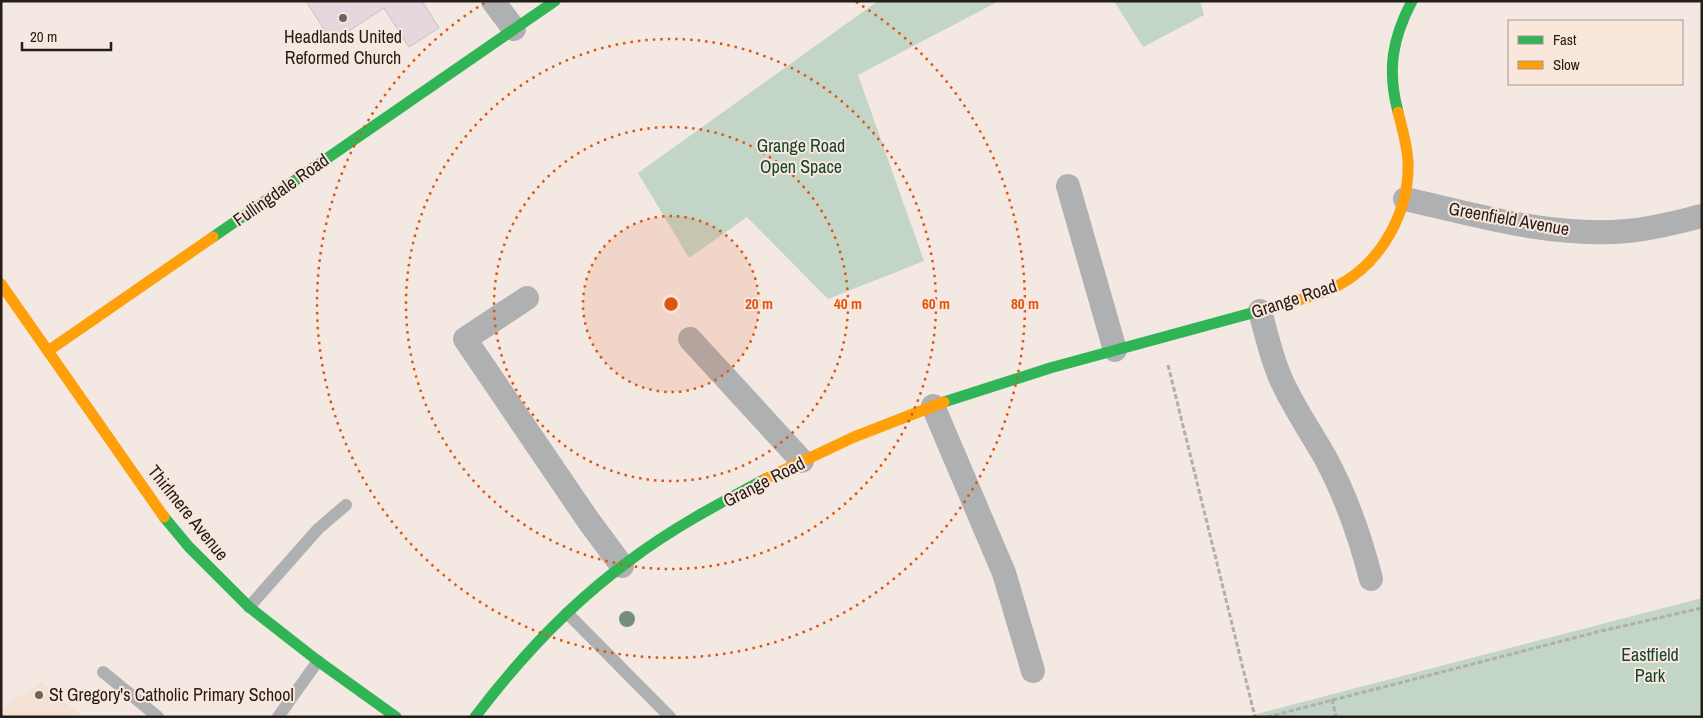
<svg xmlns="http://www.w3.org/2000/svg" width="1703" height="718" viewBox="0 0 1703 718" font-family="'Archivo Narrow',sans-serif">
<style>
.built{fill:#f4e1d4}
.green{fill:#c2d5c6}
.building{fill:#e5d7dd;stroke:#c8c0c0}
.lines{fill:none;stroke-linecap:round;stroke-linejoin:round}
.path{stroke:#b2aeac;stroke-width:3;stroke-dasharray:5 2.5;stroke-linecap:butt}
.lane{stroke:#afb0b1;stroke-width:12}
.street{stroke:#afb0b1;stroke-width:24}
.fast{stroke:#30b455;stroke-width:11}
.slow{stroke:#ff9f0a;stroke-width:11}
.tree{fill:#768e80}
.ring{fill:none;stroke:#de560d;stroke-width:2.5;stroke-dasharray:2.5 5}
.poi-dot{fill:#6c645f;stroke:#fae7db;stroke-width:2}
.labels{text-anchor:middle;stroke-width:4;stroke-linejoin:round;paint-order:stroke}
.poi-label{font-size:18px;fill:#241d19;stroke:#fae7db}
.park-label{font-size:18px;fill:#104530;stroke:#fae7db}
.street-label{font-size:18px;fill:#241d19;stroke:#fae7db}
.centre{fill:#de560d;stroke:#fae7db;stroke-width:2.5}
.ring-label{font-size:15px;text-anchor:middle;font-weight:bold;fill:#de560d;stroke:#fae7db;stroke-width:4;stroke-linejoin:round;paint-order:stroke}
</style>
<rect width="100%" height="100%" fill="#f3e8e2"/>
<polygon class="built" points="42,682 83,717 1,717 1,708"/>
<g class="green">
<polygon points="878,1 999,1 858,75 924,261 828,299 747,217 689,258 638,173"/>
<polygon points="1114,1 1200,1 1204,15 1143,47"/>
<polygon points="1702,598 1702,717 1245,717"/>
</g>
<polygon class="building" points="306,1 422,1 439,28 409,47 384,8 332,42"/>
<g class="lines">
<g class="path">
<polyline points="1168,365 1255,717"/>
<polyline points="1332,699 1336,717"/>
<polyline points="1267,717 1597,632 1702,608"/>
</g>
<g class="lane">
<polyline points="249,607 318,529 346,505"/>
<polyline points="567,613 670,717"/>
<polyline points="103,672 158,717"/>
<polyline points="278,717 318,661"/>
</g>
<g class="street">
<polyline points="493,1 514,29"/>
<polyline points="1068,186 1115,350"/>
<path d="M1405,199C1477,215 1551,238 1627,231C1652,229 1677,222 1702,216"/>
<polyline points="527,298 465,339 588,520 622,566"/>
<path d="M1260,311C1266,333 1271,356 1280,377C1292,405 1310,431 1325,457C1346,496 1360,536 1371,579"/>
<polyline points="690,339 802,461"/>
<polyline points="933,406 1004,573 1033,671"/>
</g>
<g class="fast">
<path d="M1398,112C1387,70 1392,39 1412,1"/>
<polyline points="213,237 555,1"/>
<polyline points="944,402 1050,368 1281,305"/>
<polyline points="164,517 189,547 249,607 318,661 396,717"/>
<path d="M475,717C519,659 570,604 629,561C671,529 718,504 765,479"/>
</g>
<g class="slow">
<polyline points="1,284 164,517"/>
<path d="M1281,305C1301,299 1321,295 1339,285C1383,261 1410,210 1408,161C1407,144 1402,128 1398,112"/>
<polyline points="48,351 213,237"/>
<polyline points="765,479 854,437 944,402"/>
</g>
</g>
<circle class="tree" cx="627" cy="619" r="8"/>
<circle cx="671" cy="304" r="88" fill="#de560d" fill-opacity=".12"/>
<g class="ring">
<circle cx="671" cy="304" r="88"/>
<circle cx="671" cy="304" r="177"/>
<circle cx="671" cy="304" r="265"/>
<path d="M856 2A354 354 0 1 1 486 2"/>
</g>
<g class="poi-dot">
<circle cx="343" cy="18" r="5"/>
<circle cx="39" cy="695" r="5"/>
</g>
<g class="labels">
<g class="poi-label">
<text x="343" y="43">Headlands United<tspan x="343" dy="21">Reformed Church</tspan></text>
<text x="49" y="701" text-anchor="start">St Gregory's Catholic Primary School</text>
</g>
<g class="park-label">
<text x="801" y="152">Grange Road<tspan x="801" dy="21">Open Space</tspan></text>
<text x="1650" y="661">Eastfield<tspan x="1650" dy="21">Park</tspan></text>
</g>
<g class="street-label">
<text transform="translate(281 190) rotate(-35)" y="6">Fullingdale Road</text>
<text transform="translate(1509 219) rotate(10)" y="6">Greenfield Avenue</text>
<text transform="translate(1294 299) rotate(-18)" y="6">Grange Road</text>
<text transform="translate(764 482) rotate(-27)" y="6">Grange Road</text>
<text transform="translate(188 513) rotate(51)" y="6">Thirlmere Avenue</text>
</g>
</g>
<circle cx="671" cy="304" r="8" class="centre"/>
<g class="ring-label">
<text x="759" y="309">20 m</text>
<text x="848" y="309">40 m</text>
<text x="936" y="309">60 m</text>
<text x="1025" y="309">80 m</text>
</g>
<rect width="1703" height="718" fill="none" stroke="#241d19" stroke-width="5"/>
<rect x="1508" y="20" width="175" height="65" fill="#fae7db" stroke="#a4968d"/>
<rect x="1518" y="36" width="25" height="8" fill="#30b455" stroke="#a4968d"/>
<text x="1553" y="45" font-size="15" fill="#241d19">Fast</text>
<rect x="1518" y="61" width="25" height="8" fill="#ff9f0a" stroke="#a4968d"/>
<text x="1553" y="70" font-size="15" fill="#241d19">Slow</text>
<path d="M22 42v8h89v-8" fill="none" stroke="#241d19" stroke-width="2.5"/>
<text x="30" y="42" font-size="15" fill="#241d19" stroke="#fae7db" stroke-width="4" paint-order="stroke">20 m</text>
</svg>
